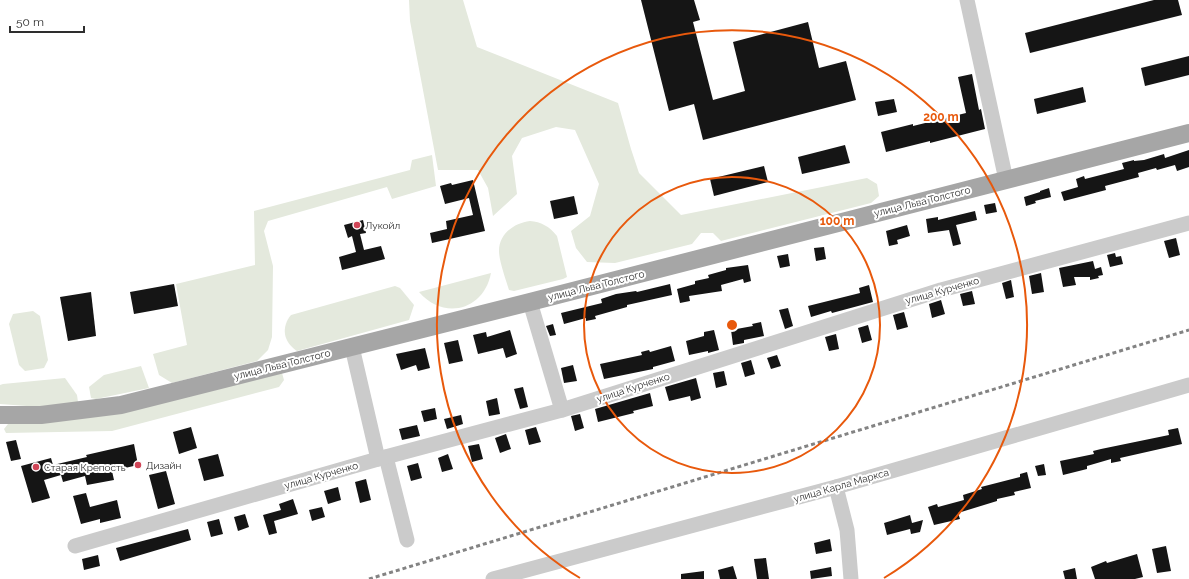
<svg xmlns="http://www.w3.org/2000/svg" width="1189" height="579" viewBox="0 0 1189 579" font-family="Raleway,sans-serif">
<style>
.green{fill:#e4e9dd}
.building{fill:#151515}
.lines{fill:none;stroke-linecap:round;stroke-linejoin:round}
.minor{stroke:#cbcbcb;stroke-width:15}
.major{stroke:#a6a6a6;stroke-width:18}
.rail{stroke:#838383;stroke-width:3;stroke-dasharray:4 3;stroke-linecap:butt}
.ring{fill:none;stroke:#e8590c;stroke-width:2}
.poi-dot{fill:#d04557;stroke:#fff;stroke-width:1.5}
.labels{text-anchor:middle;stroke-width:4;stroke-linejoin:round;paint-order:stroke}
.street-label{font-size:10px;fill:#2e2e2e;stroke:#fff}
.poi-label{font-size:10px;fill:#2e2e2e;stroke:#fff;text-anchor:start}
.centre{fill:#e8590c;stroke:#fff;stroke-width:2}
.ring-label{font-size:12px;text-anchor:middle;font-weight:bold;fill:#e8590c;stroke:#fff;stroke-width:4;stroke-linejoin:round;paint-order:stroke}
</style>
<rect width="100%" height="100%" fill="#fff"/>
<g class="green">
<polygon points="409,0 463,0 477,47 618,103 631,149 639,173 681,215 867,178 877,184 879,196 871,203 721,241 713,233 701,233 692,244 615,263 587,262 576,248 571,231 590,216 599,184 575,130 556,127 522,138 512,156 517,194 493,216 488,188 478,170 438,170 410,21"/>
<polygon points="432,155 436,186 392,199 387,187 268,221 264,231 273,266 272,337 268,350 257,361 172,383 159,375 153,354 187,345 176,284 255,265 254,211 410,170 412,160"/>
<path d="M530,221C541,222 549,226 557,236L567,277L563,279L514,291L509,290C506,280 499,261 499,251C499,234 514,223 530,221Z"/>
<path d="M491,273C484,310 444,321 419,292Z"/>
<path d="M395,286L400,288L414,305L409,320L297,351C283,342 281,327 291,315Z"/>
<polygon points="33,311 40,316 48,360 44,368 25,371 19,365 9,324 13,314"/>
<polygon points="141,366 149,388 96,399 91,398 89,387 104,375"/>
<polygon points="282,373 284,380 279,387 112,431 6,433 4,429 8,424"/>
<polygon points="65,378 77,395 78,402 40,407 0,404 0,385 3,384"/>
</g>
<g class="building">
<polygon points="641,0 694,0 700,20 693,22 713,100 745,91 733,42 808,22 819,68 846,61 856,100 703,140 694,104 669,111"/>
<polygon points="1154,0 1178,0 1182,15 1030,53 1025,33"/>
<polygon points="1189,56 1189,75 1145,86 1141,68"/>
<polygon points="972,74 979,110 981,109 985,129 930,143 930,141 886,152 881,132 913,124 913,126 966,113 958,77"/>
<polygon points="1083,87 1086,102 1037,114 1034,99"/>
<polygon points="894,99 897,112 878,116 875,102"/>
<polygon points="845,145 850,163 802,174 798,157"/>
<polygon points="1189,150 1189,167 1177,171 1175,165 1157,170 1156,168 1138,173 1139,177 1105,186 1106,190 1064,201 1061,192 1078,187 1076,179 1084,176 1085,179 1124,169 1122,163 1134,160 1134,161 1144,160 1164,154 1165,158"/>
<polygon points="764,166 768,182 714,196 710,179"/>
<polygon points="473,180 485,231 432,243 430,233 447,229 446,221 473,215 469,198 445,204 440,186 451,183 452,185"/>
<polygon points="1049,188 1051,197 1035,201 1036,203 1026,206 1024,197 1040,192 1040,191"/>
<polygon points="574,196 578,214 554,219 550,201"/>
<polygon points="995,203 997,212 986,214 984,205"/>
<polygon points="975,211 977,220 956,225 961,244 953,246 949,230 928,233 926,219 938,217 938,220"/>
<polygon points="363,220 366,233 360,234 364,250 381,246 385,259 342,270 339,257 356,252 352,236 348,238 344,225"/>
<polygon points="907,225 910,236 897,240 898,244 889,246 886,231"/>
<polygon points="1176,238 1180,255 1169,258 1164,241"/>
<polygon points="824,247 826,259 816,261 814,248"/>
<polygon points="1115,253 1116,257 1121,256 1123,264 1110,267 1107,255"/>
<polygon points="788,254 790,266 780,268 777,256"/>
<polygon points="1093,261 1095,269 1101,267 1103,275 1098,276 1099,278 1090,280 1090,277 1074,277 1076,285 1063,287 1059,268"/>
<polygon points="748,265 751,281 744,283 743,279 721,285 722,291 689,296 690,301 680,303 677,289 695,284 695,281 709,278 708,275 726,270 726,268"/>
<polygon points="1041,273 1044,292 1032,294 1029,276"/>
<polygon points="1011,280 1014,297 1006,299 1002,283"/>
<polygon points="174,284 178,306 134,314 130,292"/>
<polygon points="670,284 672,295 627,305 627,307 595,316 596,319 586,321 586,318 564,324 561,313 602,303 601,299 616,294 636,291 637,292"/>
<polygon points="869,285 873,302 832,313 831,311 811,317 808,306 860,293 859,288"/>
<polygon points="972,291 975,304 963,306 960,294"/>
<polygon points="91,292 96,336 68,341 60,297"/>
<polygon points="941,300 945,314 932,318 929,304"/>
<polygon points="788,308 793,326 785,329 779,310"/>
<polygon points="904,312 908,327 897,330 893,315"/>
<polygon points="761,322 764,336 744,340 744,343 733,345 731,330 753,326 752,324"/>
<polygon points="553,324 556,335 550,336 546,326"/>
<polygon points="868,325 872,340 862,343 858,328"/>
<polygon points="510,330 517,354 506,358 503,348 478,354 473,335 486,332 487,337"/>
<polygon points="714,330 719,350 708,353 708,351 689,355 686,341 704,336 704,332"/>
<polygon points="836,334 839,349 829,351 825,337"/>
<polygon points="458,340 463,361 449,364 444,343"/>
<polygon points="671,346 675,361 653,367 653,369 604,379 600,364 642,355 641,352 649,350 650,352"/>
<polygon points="425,348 430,368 418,371 416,365 401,370 396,354"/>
<polygon points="777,355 781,366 771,369 767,358"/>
<polygon points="751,360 755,374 745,377 741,363"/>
<polygon points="573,365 577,381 564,383 561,368"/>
<polygon points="724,371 727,385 716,388 713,373"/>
<polygon points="696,378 701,398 691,401 690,396 669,401 665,387"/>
<polygon points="523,387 528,407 520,409 514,389"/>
<polygon points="650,393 653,406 633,411 634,413 598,422 595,409"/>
<polygon points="497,398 500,414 489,416 486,401"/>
<polygon points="435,408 437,419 424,422 421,411"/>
<polygon points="580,414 584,428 575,431 571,416"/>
<polygon points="461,415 463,424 447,429 444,419"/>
<polygon points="417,425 420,436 402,440 399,429"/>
<polygon points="191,427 197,448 179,454 173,432"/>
<polygon points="536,427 541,442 529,445 525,430"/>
<polygon points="1178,428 1182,444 1120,458 1121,461 1111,463 1111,459 1087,466 1087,469 1063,475 1060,461 1094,454 1093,451 1101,449 1169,435 1168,430"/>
<polygon points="506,434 511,449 500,453 495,438"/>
<polygon points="16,440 21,459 11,461 6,442"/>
<polygon points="134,444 138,465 112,471 114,480 87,485 85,476 63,482 61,475 44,480 50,498 32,503 21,466 51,458 53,465 87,457 86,455"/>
<polygon points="479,444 483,459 472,462 468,446"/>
<polygon points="218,454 224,476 204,481 198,459"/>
<polygon points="448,454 453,469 442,472 438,458"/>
<polygon points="418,463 422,478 411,481 407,466"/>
<polygon points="1044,464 1046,475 1038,476 1035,466"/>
<polygon points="166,471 175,504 158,509 149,475"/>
<polygon points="1027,472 1031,488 1014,492 1015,495 997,499 997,501 958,513 960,519 934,525 928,507 937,504 938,507 964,500 963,495 982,489 981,487 1020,477 1020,474"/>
<polygon points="366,479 371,500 360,503 355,482"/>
<polygon points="338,487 341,500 328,504 324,491"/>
<polygon points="86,493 90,507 117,500 121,518 100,523 100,519 81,524 73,496"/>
<polygon points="293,499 298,514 274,521 277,533 269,535 263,515 281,510 279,504"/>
<polygon points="322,507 325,517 312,521 309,510"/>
<polygon points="245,514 249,527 238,531 234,517"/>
<polygon points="910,515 912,523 923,520 920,532 911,534 910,529 887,535 884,523"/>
<polygon points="219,519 223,534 211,537 207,522"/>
<polygon points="188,529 191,540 120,561 116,548"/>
<polygon points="830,539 832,551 816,554 814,543"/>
<polygon points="1166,546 1171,571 1157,573 1152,549"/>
<polygon points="1137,554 1143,577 1135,579 1095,579 1091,567 1106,561 1107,563"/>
<polygon points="98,555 100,566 84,570 82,559"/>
<polygon points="766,558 769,579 757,579 754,559"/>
<polygon points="733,566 737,579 720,579 718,570"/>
<polygon points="831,567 832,576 811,579 810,571"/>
<polygon points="1075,568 1077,579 1065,579 1063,571"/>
<polygon points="704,571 704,579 681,579 681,574"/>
</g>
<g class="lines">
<g class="minor">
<polyline points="967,0 1006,180"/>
<polyline points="530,302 562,410"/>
<polyline points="352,347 378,459"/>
<polyline points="386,457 407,540"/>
<polyline points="836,487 847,530 851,579"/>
<polyline points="75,546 378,459 562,410 941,290 1189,223"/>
<polyline points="493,579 836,487 1189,385"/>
</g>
<polyline class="major" points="0,415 41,415 121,405 530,302 1189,133"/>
<polyline class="rail" points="369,579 1189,330"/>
</g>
<g class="ring">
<circle cx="732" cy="325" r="148"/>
<path d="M580 578A295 295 0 1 1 884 578"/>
</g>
<g class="poi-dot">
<circle cx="357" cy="225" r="4"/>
<circle cx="138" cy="465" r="4"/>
<circle cx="36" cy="467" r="4"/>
</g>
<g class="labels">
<g class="street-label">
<text transform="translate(922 201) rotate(-14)" y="4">улица Льва Толстого</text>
<text transform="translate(596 285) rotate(-14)" y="4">улица Льва Толстого</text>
<text transform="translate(942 290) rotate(-16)" y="4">улица Курченко</text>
<text transform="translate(282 364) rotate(-14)" y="4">улица Льва Толстого</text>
<text transform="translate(633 387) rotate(-18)" y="4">улица Курченко</text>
<text transform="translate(321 475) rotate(-16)" y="4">улица Курченко</text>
<text transform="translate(841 485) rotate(-16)" y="4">улица Карла Маркса</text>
</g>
<g class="poi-label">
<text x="365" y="229">Лукойл</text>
<text x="146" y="469">Дизайн</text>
<text x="44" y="471">Старая Крепость</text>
</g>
</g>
<circle cx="732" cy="325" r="6" class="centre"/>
<g class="ring-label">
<text x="941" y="121">200 m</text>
<text x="837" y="225">100 m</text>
</g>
<path d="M10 26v6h74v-6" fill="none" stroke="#2e2e2e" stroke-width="2"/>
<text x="16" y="26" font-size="12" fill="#2e2e2e" stroke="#ffffff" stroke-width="3" paint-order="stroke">50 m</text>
</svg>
